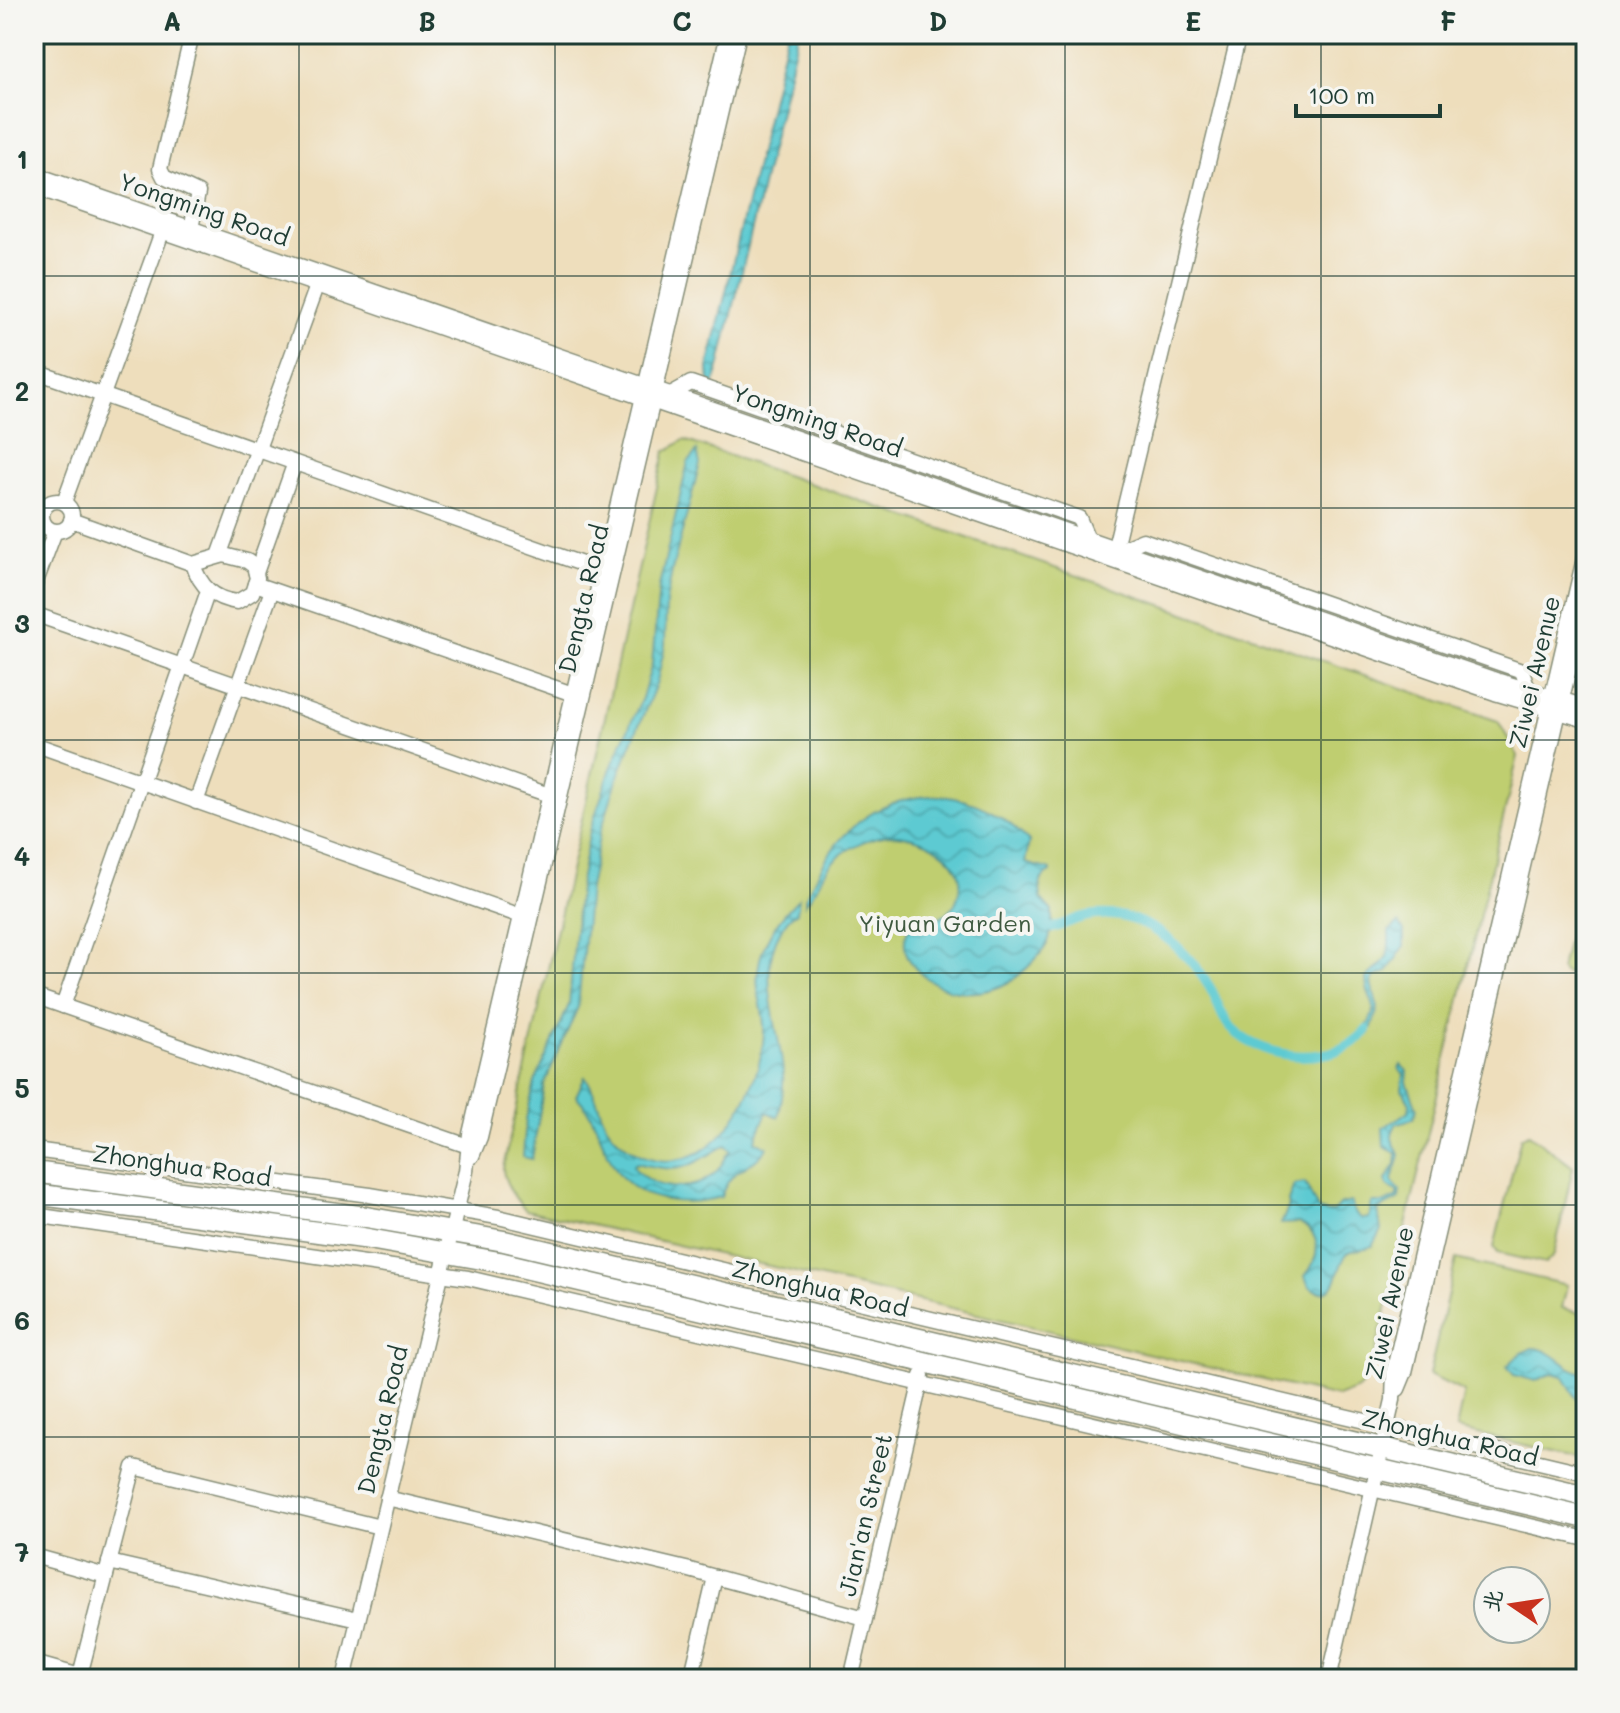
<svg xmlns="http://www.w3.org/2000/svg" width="1620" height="1713" viewBox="0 0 1620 1713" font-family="Mali,'LXGW WenKai TC',sans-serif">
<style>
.green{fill:#bfce70;stroke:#6f8652;stroke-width:2}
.water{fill:url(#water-waves);stroke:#3e8483;stroke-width:2;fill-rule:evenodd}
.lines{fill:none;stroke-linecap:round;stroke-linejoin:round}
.canal{stroke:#5dcad2;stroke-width:10}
.minor-casing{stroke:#868e78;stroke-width:17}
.highway-casing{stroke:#868e78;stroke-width:23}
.minor{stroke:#fff;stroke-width:14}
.highway{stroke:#fff;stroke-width:20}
.grid{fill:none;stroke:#1f3d34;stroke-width:2;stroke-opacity:0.55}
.labels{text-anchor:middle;stroke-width:8;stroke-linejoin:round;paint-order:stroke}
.street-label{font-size:24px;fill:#1f3d34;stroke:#f6f6f2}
.park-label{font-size:24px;fill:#3f5a40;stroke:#f6f6f2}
.neatline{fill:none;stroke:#1f3d34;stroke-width:3}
.grid-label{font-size:26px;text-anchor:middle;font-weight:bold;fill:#1f3d34}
</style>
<defs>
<pattern id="water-waves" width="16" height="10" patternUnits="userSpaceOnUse" patternTransform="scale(2)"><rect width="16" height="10" fill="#5dcad2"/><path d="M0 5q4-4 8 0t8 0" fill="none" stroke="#4ca5ab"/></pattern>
</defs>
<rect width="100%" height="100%" fill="#f6f6f2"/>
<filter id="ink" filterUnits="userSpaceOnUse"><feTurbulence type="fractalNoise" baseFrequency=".0125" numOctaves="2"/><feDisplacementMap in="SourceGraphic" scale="16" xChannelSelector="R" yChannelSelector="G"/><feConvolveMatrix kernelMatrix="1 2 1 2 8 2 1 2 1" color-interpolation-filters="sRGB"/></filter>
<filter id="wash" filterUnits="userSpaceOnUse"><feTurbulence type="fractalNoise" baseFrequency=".006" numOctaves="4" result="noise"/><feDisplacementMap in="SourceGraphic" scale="32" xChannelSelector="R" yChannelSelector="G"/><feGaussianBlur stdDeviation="1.8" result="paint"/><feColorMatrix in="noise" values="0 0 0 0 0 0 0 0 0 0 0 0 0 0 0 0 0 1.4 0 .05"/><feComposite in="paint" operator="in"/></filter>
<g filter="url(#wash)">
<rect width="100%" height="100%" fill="#eedebc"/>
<g class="green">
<path d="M684,440L1498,721L1518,756L1370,1376L1358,1389L1337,1397L526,1210C516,1201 503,1181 503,1168L665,452Z"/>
<polygon points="1586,862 1586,971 1565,974 1561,969"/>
<polygon points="1529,1134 1573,1167 1554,1255 1545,1264 1498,1253 1494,1247 1521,1137"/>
<polygon points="1456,1259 1567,1285 1562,1308 1586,1315 1586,1459 1456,1429 1464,1392 1429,1375"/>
</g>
<g class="water">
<polygon points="787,34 798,34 719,368 710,396 708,368"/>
<polygon points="697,451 700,464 673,566 666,601 665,645 657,682 620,771 600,833 589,888 578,1007 544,1085 532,1159 523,1157 526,1119 535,1082 569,1005 579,887 590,831 611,768 642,698 652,664 659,587 688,462"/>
<path d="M941,796C977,800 1005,815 1029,842L1025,863L1051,870V872C1037,878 1040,886 1041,899L1052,911C1053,940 1047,949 1026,969C960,1032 866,951 922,916C928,916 935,918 940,917C948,914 955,906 957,899C973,861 926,836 894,835C878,835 859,842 846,851C819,869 823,884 805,904C806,892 811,887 817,876C841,825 884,795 941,796Z"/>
<path d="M799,898L797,912C789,916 785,923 781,930C755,975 780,1026 783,1073C784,1088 782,1102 778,1117L767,1112L755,1141L768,1147C750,1173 732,1163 721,1197C688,1206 640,1204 618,1172C601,1148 598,1117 576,1096L585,1077C599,1095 599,1118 611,1132C627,1151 652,1164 676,1160C729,1152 762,1080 764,1032C765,1003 752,993 760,959C767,934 781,916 799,898ZM726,1145L731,1150C726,1156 722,1165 717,1171C695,1195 652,1192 633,1166L636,1163C685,1175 685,1168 726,1145Z"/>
<path d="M1399,923L1404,931V947L1387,972L1374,977L1371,983L1378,1008L1370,1033L1366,1028C1383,999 1366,1004 1366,978C1386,959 1390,963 1389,931Z"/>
<path d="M1401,1065L1408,1072L1407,1082L1417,1109L1413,1119L1397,1123C1389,1136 1391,1142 1400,1153C1400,1164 1393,1170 1392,1181L1400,1191L1399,1199L1378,1210L1381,1230L1372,1246C1365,1250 1355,1248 1348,1253C1337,1261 1339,1301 1315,1290C1308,1287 1307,1282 1305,1276C1320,1258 1323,1234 1299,1223L1281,1224L1289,1206L1288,1201L1294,1185L1305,1183L1318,1210C1328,1214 1333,1214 1339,1205L1351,1202L1355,1213L1362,1219L1369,1218L1372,1203H1385L1397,1197V1191L1387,1186L1386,1180L1396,1164L1397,1153L1384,1147L1383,1128L1409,1111L1410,1103L1402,1089L1404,1074L1399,1069Z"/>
<path d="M1532,1348C1555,1348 1565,1372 1586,1373V1406L1576,1397L1563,1376L1552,1373L1536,1381L1514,1375L1507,1366L1520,1354Z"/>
</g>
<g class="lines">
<path class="canal" d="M1053,928C1065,924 1076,918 1088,916C1141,907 1183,945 1209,986C1218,1000 1220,1017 1232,1029C1265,1061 1336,1068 1367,1030"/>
</g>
</g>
<g filter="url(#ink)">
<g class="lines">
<defs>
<g id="minor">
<polyline points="34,174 1499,681 1586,707"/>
<polyline points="34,187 1495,693 1586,720"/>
<polyline points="191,229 198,193 164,177 160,169 192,34"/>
<polyline points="34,371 602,571"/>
<polyline points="671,394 691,383 1079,518 1087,537"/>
<circle cx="57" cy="516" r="15"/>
<polyline points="64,502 162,232"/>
<path d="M71,520L193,564L224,555L247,561L254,566L257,578L252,593L237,602C213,599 200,586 193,564"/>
<polyline points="1115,547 1239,34"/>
<polyline points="1122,549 1143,540 1522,671 1529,691"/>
<polyline points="219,556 317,286"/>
<polyline points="256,573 294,465"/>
<polyline points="255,584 573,694"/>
<polyline points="34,587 55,531"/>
<polyline points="34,614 549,795"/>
<polyline points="34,744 521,916"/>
<polyline points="196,802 272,590"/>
<polyline points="34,996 468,1146"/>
<polyline points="63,1006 208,591"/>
<polyline points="34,1150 370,1195 498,1217 1586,1473"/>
<polyline points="472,1156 480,1137 739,34"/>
<polyline points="34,1215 468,1278 1586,1539"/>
<polyline points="1398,1389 1405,1372 1586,596"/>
<polyline points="387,1498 686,1569 865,1618"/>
<polyline points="34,1556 106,1576"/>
<polyline points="109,1562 358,1619"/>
<polyline points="34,1663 80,1676"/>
<polyline points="1088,1678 1091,1679"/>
<polyline points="79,1679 134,1467 380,1527"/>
<polyline points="344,1679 466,1171 470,1134 728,34"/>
<polyline points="691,1679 715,1577"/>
<polyline points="851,1679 922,1376"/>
<polyline points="1329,1679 1393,1400 1394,1369 1586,550"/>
</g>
<g id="highway">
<polyline points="34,1172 366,1217 504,1241 1586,1496"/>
<polyline points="34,1194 363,1238 499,1262 1586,1518"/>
</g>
</defs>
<use href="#minor" class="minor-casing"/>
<use href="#highway" class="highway-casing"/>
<use href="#minor" class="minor"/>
<use href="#highway" class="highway"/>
</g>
</g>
<path class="grid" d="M299,34V1679M555,34V1679M810,34V1679M1065,34V1679M1321,34V1679M34,276H1586M34,508H1586M34,740H1586M34,973H1586M34,1205H1586M34,1437H1586"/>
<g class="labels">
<g class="street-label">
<text transform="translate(204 210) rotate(19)" y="8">Yongming Road</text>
<text transform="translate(817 421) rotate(19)" y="8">Yongming Road</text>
<text transform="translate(584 599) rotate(-77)" y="8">Dengta Road</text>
<text transform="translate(1535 672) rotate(-77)" y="8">Ziwei Avenue</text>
<text transform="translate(182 1166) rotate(8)" y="8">Zhonghua Road</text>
<text transform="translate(820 1289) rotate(13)" y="8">Zhonghua Road</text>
<text transform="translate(1390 1303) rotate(-78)" y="8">Ziwei Avenue</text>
<text transform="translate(383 1420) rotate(-77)" y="8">Dengta Road</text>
<text transform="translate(1450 1438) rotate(13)" y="8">Zhonghua Road</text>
<text transform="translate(866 1515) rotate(-77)" y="8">Jian'an Street</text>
</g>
<g class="park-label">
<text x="945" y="932">Yiyuan Garden</text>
</g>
</g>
<rect width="1620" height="1713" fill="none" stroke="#f6f6f2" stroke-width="88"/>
<g transform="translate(1512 1605) rotate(283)"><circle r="38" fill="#f6f6f2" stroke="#a0aca6" stroke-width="2"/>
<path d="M0-6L14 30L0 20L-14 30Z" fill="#c8321e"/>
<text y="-12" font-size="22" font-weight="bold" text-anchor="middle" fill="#1f3d34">北</text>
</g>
<path d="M1296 104v12h144v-12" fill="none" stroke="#1f3d34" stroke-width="4"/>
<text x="1308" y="104" font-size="24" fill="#1f3d34" stroke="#f6f6f2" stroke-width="6" paint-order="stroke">100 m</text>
<rect x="44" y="44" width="1532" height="1625" class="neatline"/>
<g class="grid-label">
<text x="172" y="31">A</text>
<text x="427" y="31">B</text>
<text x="682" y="31">C</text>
<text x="938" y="31">D</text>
<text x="1193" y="31">E</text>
<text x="1448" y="31">F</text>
<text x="22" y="169">1</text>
<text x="22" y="401">2</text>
<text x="22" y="633">3</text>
<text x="22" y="866">4</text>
<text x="22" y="1098">5</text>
<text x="22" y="1330">6</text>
<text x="22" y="1562">7</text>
</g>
</svg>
